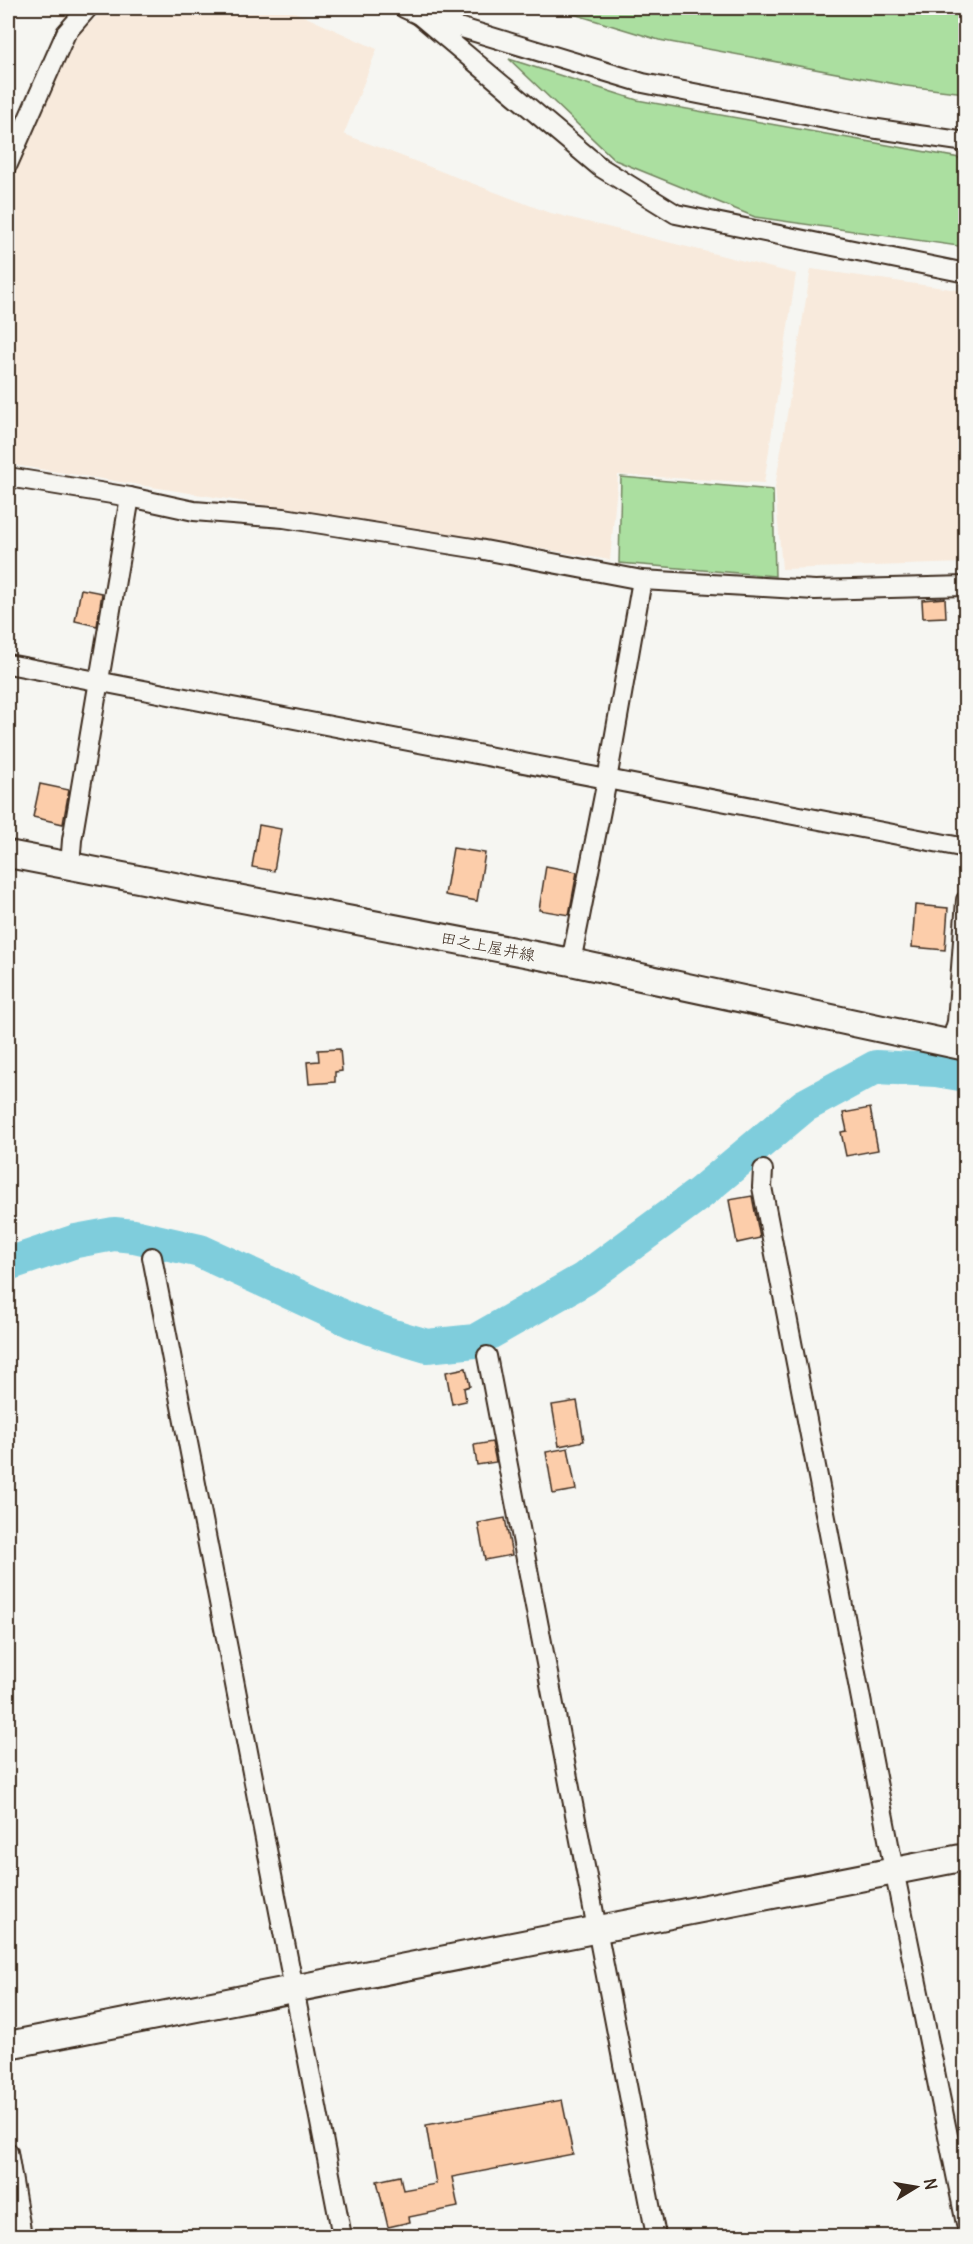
<svg xmlns="http://www.w3.org/2000/svg" width="973" height="2244" viewBox="0 0 973 2244" font-family="Delius,'Klee One',sans-serif">
<style>
.built{fill:#f8eadc}
.green{fill:#abdfa0;stroke:#73845f;stroke-width:1.5}
.lines{fill:none;stroke-linecap:round;stroke-linejoin:round}
.river{stroke:#7fcddc;stroke-width:34}
.building{fill:#fccdaa;stroke:#3b2a1e;stroke-width:1.5}
.street-casing{stroke:#3b2a1e;stroke-width:22}
.secondary-casing{stroke:#3b2a1e;stroke-width:30}
.street{stroke:#f6f6f2;stroke-width:18}
.secondary{stroke:#f6f6f2;stroke-width:26}
.labels{text-anchor:middle;stroke-width:5;stroke-linejoin:round;paint-order:stroke}
.street-label{font-size:16px;fill:#3b2a1e;stroke:#f6f6f2}
</style>
<rect width="100%" height="100%" fill="#f6f6f2"/>
<filter id="ink" filterUnits="userSpaceOnUse"><feTurbulence type="fractalNoise" baseFrequency=".0167" numOctaves="2"/><feDisplacementMap in="SourceGraphic" scale="12" xChannelSelector="R" yChannelSelector="G"/><feConvolveMatrix kernelMatrix="1 2 1 2 8 2 1 2 1" color-interpolation-filters="sRGB"/></filter>
<g filter="url(#ink)">
<g class="built">
<polygon points="26,8 74,8 66,18"/>
<polygon points="106,8 286,8 377,49 344,134 547,212 796,274 764,483 618,475 610,560 8,464 8,189 77,35"/>
<polygon points="811,269 965,291 965,563 782,569 775,487"/>
</g>
<g class="green">
<polygon points="554,8 965,8 965,93 906,86 659,40"/>
<polygon points="509,59 637,100 965,159 965,247 755,217 615,160"/>
<polygon points="621,477 773,490 775,576 619,563"/>
</g>
<g class="lines">
<polyline class="river" points="8,1264 76,1241 114,1234 134,1236 200,1251 352,1321 387,1334 427,1346 475,1341 584,1279 699,1194 804,1106 876,1067 936,1070 966,1075"/>
</g>
<g class="building">
<polygon points="81,589 102,593 97,626 75,621"/>
<polygon points="945,598 946,617 923,618 922,600"/>
<polygon points="40,784 69,790 63,824 33,817"/>
<polygon points="259,825 281,829 274,871 252,867"/>
<polygon points="453,848 485,853 477,901 445,895"/>
<polygon points="546,866 577,872 569,915 539,910"/>
<polygon points="915,905 948,908 945,950 912,947"/>
<polygon points="340,1049 342,1071 335,1072 335,1082 309,1084 307,1062 319,1061 318,1050"/>
<polygon points="870,1108 878,1150 846,1156 841,1132 847,1131 843,1113"/>
<polygon points="752,1196 760,1238 737,1243 729,1200"/>
<polygon points="466,1368 470,1386 464,1388 466,1401 452,1404 446,1372"/>
<polygon points="577,1401 584,1441 559,1446 552,1405"/>
<polygon points="492,1442 496,1462 477,1465 474,1445"/>
<polygon points="568,1448 576,1490 553,1494 546,1452"/>
<polygon points="505,1518 512,1555 485,1560 478,1523"/>
<polygon points="562,2100 573,2154 452,2177 458,2207 409,2217 410,2222 388,2227 377,2181 400,2176 403,2190 436,2184 426,2125"/>
</g>
<g class="lines">
<defs>
<g id="street">
<polyline points="404,8 419,15 643,83 871,128 966,142"/>
<polyline points="419,15 600,167 676,214 966,273"/>
<polyline points="8,164 66,33 88,8"/>
<polyline points="8,477 130,497 194,511 284,518 479,549 642,580 815,590 966,586"/>
<polyline points="8,664 966,848"/>
<polyline points="70,866 72,840 130,497"/>
<polyline points="571,962 607,780 642,580"/>
<polyline points="951,1043 957,1022 966,900"/>
<polyline points="763,1170 762,1187 894,1870 966,2224"/>
<polyline points="152,1257 342,2236"/>
<polyline points="487,1356 656,2236"/>
<polyline points="8,2152 22,2236"/>
</g>
<g id="secondary">
<polyline points="8,854 571,962 966,1047"/>
<polyline points="8,2045 966,1857"/>
</g>
</defs>
<use href="#street" class="street-casing"/>
<use href="#secondary" class="secondary-casing"/>
<use href="#street" class="street"/>
<use href="#secondary" class="secondary"/>
</g>
</g>
<g class="labels">
<g class="street-label">
<text transform="translate(488 946) rotate(11)" y="6">田之上屋井線</text>
</g>
</g>
<rect width="973" height="2244" fill="none" stroke="#f6f6f2" stroke-width="30"/>
<rect x="15" y="15" width="943" height="2214" fill="none" stroke="#3b2a1e" stroke-width="2" filter="url(#ink)"/>
<g transform="translate(916 2187) rotate(79)" stroke="#f6f6f2" stroke-width="4.5" paint-order="stroke">
<path d="M0-4.5L10 22L0 15L-10 22Z" fill="#3b2a1e"/>
<text y="-9" font-size="16" font-weight="bold" text-anchor="middle" fill="#3b2a1e">N</text>
</g>
</svg>
